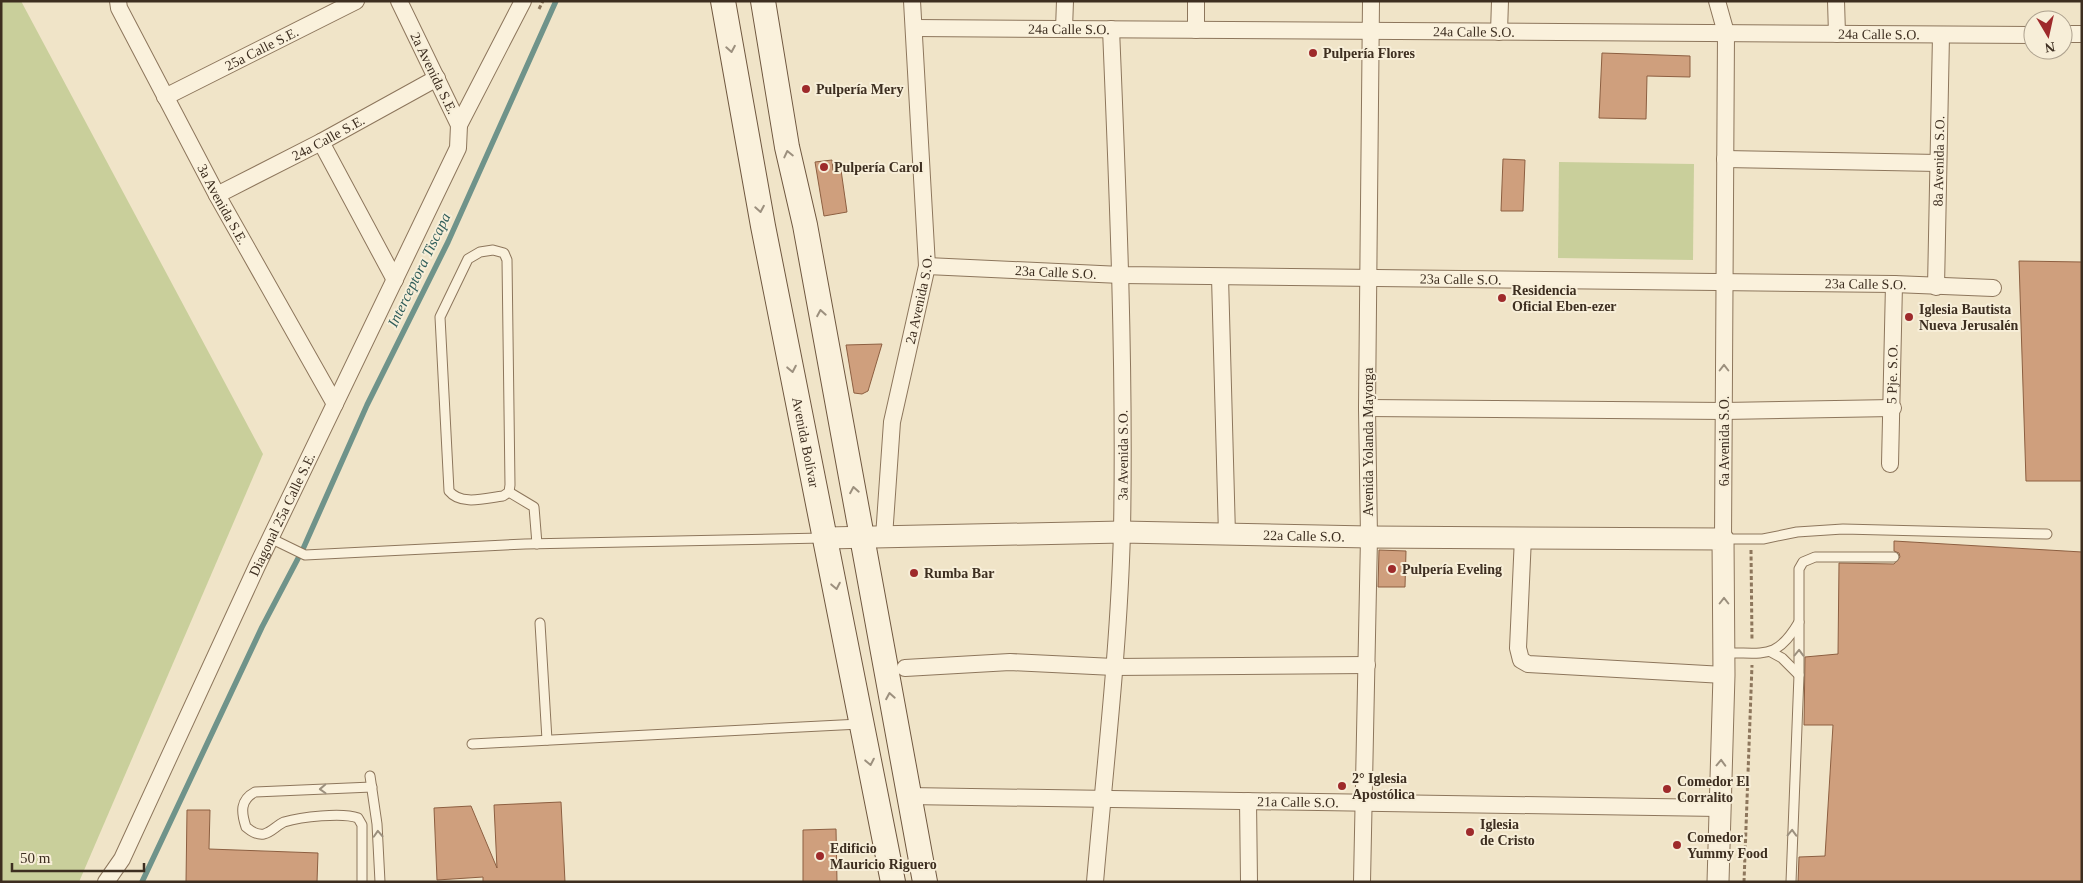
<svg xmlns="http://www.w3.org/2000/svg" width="2083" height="883" viewBox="0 0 2083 883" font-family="'Times New Roman',serif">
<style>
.green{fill:#c9cf9b}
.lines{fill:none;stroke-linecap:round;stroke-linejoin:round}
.stream{stroke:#6f938a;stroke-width:5.5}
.building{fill:#cf9f7d;stroke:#8d5f41}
.service-casing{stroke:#8d765c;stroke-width:11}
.minor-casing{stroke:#8d765c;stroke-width:18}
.tertiary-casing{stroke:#8d765c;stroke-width:23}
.secondary-casing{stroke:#6f573f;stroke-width:26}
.path{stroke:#8d765c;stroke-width:3;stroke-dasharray:4 2.5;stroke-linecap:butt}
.service{stroke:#faf1dc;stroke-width:9}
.minor{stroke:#faf1dc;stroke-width:16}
.tertiary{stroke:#faf1dc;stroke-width:21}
.secondary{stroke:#faf1dc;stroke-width:24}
.oneway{stroke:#9c907e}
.poi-dot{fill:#9e2a2b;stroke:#f7eed8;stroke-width:2}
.labels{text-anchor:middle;stroke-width:4;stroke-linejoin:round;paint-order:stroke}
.street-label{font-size:14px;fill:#3d2e20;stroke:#f7eed8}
.poi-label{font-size:14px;font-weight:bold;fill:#3d2e20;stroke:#f7eed8;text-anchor:start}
.water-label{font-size:15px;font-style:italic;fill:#2f5d5a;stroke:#f7eed8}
</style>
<rect width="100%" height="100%" fill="#f0e4c8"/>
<g class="green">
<polygon points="1,1 21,1 263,454 79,882 1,882"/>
<polygon points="1559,162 1694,164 1693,260 1558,258"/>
</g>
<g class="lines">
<polyline class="stream" points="142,882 262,627 303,549 367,405 448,242 556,1"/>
</g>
<g class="building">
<polygon points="1602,53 1690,56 1690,77 1647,76 1646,119 1599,118"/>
<polygon points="1503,159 1525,160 1523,211 1501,211"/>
<polygon points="832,160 833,171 841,170 847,212 824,216 815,162"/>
<polygon points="2019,261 2082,262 2082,481 2026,481"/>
<polygon points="882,344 868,391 862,394 854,393 846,345"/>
<polygon points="1894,541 2082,552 2082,882 1798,882 1799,857 1825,856 1833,725 1804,725 1805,657 1838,654 1839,563 1894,564 1900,557 1899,553 1894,551"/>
<polygon points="1379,550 1406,551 1405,587 1378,587"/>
<polygon points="561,802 565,882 483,882 483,877 437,880 434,808 471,806 497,868 494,805"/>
<polygon points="187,810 210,810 209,849 318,853 317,882 186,882"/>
<polygon points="836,829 837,882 803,882 803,830"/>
</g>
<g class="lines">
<defs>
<g id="service">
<path d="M493,250L504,253L507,260L510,485L509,492L503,496C486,498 461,506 449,491L440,317L468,259L480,252Z"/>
<polyline points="509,492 534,507 537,544"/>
<polyline points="270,538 305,555 525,544 823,538"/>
<polyline points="1724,539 1763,539 1797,532 1843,529 2047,534"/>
<polyline points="540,623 547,740"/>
<polyline points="1771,652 1782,658 1799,675"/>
<path d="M1724,653C1764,652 1776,661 1799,622"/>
<polyline points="472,744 860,724"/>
<polyline points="370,776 377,824 380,882"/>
<path d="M362,882V825L358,818C342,812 301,817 284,822C277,825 272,832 264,834C256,835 251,831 246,827C241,812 240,800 255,792L372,787"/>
<polyline points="1791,882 1799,675 1799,569 1803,562 1815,557 1894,557"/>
</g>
<g id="minor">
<path id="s1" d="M118,1L119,8L217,195L335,404"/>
<polyline points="1717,1 1726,33 1723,539"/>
<polyline points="1836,1 1837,34"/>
<path id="s2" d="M915,28L2033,35"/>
<polyline points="1064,29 1065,1"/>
<polyline points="1196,30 1196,1"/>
<polyline points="1499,32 1500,1"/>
<polyline points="2063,34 2082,34"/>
<path id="s3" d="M165,97L356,1"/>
<polyline points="459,125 523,1"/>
<polyline points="321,142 395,280"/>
<polyline points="1725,159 1938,163"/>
<path id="s4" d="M217,195L321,142L437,78"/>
<path id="s5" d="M927,266L1121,275L1894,284L1993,288"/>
<polyline points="1220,277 1227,535"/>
<path id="s6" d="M1936,287L1941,35"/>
<polyline points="1367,408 1724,411 1893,408"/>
<path id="s7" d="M1890,464L1894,284"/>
<path id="s8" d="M884,537L892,422L927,266L912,1"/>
<polyline points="1523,537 1518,648 1521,660 1528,664 1724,675"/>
<polyline points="905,668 1010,662 1114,667 1367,665"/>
<path id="s9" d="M908,796L1719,808"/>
<polyline points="1248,801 1249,882"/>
<path id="s10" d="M106,882L122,859L257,566L458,148L459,125L399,1"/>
<path id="s11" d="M1095,882C1105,765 1119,648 1122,531C1125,364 1118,197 1111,29"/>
<polyline points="1362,882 1369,537 1367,408 1371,1"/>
</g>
<g id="tertiary">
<path id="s12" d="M826,538L1122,532L1369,537L1723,539L1724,675L1718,882"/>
</g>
<g id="secondary">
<path id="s13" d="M723,1L763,226L893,882"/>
<polyline points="763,1 787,147 805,225 925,882"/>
</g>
</defs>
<use href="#service" class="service-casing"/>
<use href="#minor" class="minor-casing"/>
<use href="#tertiary" class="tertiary-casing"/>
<use href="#secondary" class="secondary-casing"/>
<g class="path">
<polyline points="539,9 543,1"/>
<polyline points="1751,550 1752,641"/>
<polyline points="1744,882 1752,665"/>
</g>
<use href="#service" class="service"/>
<use href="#minor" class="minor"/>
<use href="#tertiary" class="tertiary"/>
<use href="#secondary" class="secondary"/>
</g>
<defs><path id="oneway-chevron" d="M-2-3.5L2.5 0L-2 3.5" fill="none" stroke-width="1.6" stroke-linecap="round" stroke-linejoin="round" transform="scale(1.25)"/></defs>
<g class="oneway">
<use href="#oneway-chevron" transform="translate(731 49) rotate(80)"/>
<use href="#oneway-chevron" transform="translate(788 154) rotate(-103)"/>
<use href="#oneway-chevron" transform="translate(760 209) rotate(80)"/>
<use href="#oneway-chevron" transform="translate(821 313) rotate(-100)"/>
<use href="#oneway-chevron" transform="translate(1724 368) rotate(-90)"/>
<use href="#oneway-chevron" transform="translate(792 369) rotate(79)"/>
<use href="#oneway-chevron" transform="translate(854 490) rotate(-100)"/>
<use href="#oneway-chevron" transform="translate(836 586) rotate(79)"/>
<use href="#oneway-chevron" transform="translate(1724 601) rotate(-90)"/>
<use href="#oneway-chevron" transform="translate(1799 653) rotate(-89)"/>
<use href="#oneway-chevron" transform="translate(890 696) rotate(-100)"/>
<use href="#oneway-chevron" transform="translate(870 762) rotate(79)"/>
<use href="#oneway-chevron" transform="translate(1721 763) rotate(-88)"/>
<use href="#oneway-chevron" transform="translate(323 789) rotate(178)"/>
<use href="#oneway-chevron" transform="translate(1792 833) rotate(-88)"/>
<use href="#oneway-chevron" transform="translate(378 834) rotate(-93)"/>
</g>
<g class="poi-dot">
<circle cx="1313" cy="53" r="5"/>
<circle cx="806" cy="89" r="5"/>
<circle cx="824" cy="167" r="5"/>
<circle cx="1502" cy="298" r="5"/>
<circle cx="1909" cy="317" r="5"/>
<circle cx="1392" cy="569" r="5"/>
<circle cx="914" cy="573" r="5"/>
<circle cx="1342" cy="786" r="5"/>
<circle cx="1667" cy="789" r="5"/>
<circle cx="1470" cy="832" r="5"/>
<circle cx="1677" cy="845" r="5"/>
<circle cx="820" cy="856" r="5"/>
</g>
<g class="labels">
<g class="street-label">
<text dy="5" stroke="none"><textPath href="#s2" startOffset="154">24a Calle S.O.</textPath></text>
<text dy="5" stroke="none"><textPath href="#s2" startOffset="559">24a Calle S.O.</textPath></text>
<text dy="5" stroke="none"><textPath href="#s2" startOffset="964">24a Calle S.O.</textPath></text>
<text dy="5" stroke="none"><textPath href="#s3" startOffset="108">25a Calle S.E.</textPath></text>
<text transform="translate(434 73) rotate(64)" y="5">2a Avenida S.E.</text>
<text dy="5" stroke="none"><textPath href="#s4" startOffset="125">24a Calle S.E.</textPath></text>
<text dy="5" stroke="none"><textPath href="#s6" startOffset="126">8a Avenida S.O.</textPath></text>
<text dy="5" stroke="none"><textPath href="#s1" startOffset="229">3a Avenida S.E.</textPath></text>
<text dy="5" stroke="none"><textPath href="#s5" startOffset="129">23a Calle S.O.</textPath></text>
<text dy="5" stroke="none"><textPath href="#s5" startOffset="534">23a Calle S.O.</textPath></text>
<text dy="5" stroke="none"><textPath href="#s5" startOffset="939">23a Calle S.O.</textPath></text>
<text dy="5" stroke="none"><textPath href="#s8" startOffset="241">2a Avenida S.O.</textPath></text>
<text dy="5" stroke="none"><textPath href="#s7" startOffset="90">5 Pje. S.O.</textPath></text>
<text transform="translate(1724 441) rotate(-90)" y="5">6a Avenida S.O.</text>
<text dy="5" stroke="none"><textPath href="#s13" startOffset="449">Avenida Bolívar</textPath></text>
<text transform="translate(1368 442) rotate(-90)" y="5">Avenida Yolanda Mayorga</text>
<text dy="5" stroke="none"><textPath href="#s11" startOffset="428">3a Avenida S.O.</textPath></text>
<text dy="5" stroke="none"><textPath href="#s10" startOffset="408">Diagonal 25a Calle S.E.</textPath></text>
<text dy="5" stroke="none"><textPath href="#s12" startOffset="478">22a Calle S.O.</textPath></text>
<text dy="5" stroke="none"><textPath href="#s9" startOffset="390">21a Calle S.O.</textPath></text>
</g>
<g class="poi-label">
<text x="1323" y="58">Pulpería Flores</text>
<text x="816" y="94">Pulpería Mery</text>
<text x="834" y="172">Pulpería Carol</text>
<text x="1512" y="295">Residencia<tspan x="1512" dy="16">Oficial Eben-ezer</tspan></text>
<text x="1919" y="314">Iglesia Bautista<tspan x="1919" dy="16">Nueva Jerusalén</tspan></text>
<text x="1402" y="574">Pulpería Eveling</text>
<text x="924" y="578">Rumba Bar</text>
<text x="1352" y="783">2° Iglesia<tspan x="1352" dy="16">Apostólica</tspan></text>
<text x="1677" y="786">Comedor El<tspan x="1677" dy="16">Corralito</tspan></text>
<text x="1480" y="829">Iglesia<tspan x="1480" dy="16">de Cristo</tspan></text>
<text x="1687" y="842">Comedor<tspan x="1687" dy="16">Yummy Food</tspan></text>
<text x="830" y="853">Edificio<tspan x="830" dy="16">Mauricio Riguero</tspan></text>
</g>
<g class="water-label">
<text transform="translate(419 270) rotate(-64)" y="5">Interceptora Tiscapa</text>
</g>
</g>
<rect width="2083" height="883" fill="none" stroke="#3d2e20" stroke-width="5"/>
<g transform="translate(2048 35) rotate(171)"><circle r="24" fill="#f7eed8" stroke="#ada18e"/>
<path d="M0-4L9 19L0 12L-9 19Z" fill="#9e2a2b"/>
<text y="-8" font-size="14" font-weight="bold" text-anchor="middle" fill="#3d2e20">N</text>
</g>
<path d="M12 863v8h132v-8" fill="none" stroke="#3d2e20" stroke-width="2.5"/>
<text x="20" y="863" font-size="15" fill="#3d2e20" stroke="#f7eed8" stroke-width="4" paint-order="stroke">50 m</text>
</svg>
